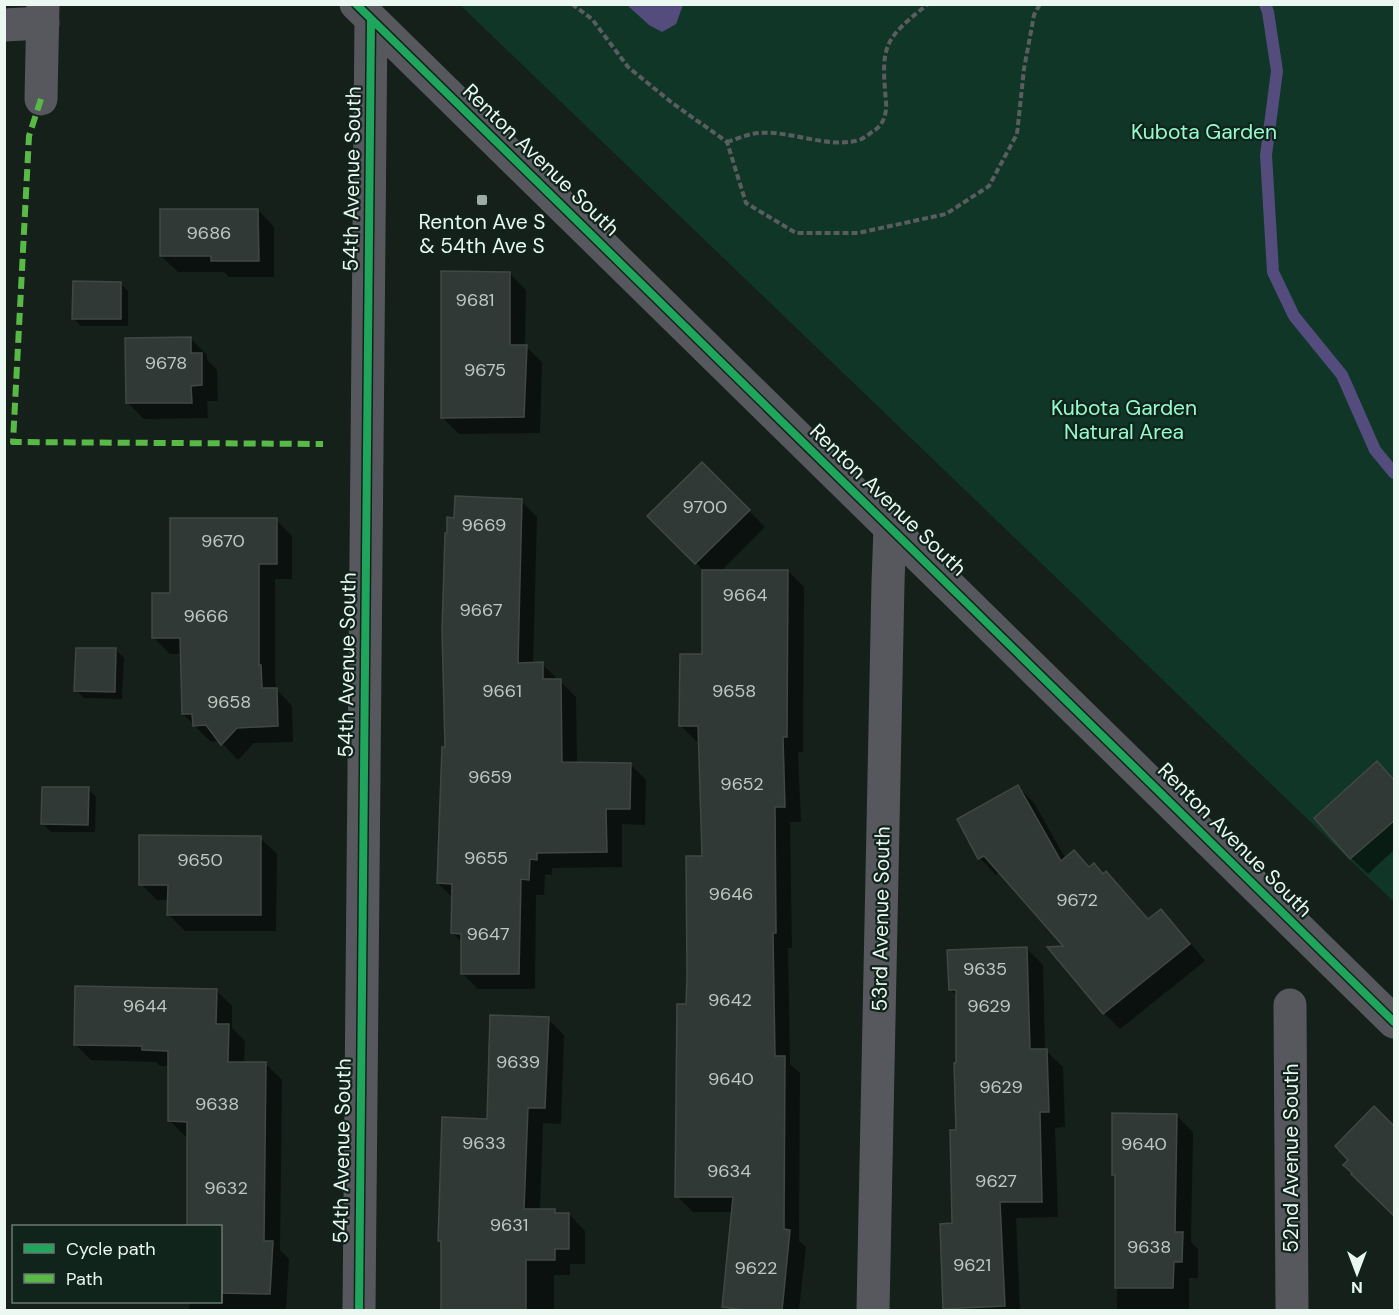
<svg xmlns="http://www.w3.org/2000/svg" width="1399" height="1315" viewBox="0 0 1399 1315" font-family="'DM Sans',sans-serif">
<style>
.green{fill:#103627}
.water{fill:#544c7c}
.shadow{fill:#0007}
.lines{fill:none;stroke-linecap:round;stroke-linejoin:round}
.stream{stroke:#544c7c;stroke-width:12}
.building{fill:#313936;stroke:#404844;stroke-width:1.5}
.path{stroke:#5a5d60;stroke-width:4;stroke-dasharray:6 3;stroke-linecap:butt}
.minor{stroke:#57585e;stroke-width:33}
.major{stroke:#56585e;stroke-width:33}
.quiet{stroke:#58b947;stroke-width:6;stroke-dasharray:12 6;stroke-linecap:butt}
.cycleway-casing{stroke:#11241c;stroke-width:11}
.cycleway{stroke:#20a55d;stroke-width:8}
.poi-dot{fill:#a0aca6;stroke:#11241c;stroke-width:2}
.labels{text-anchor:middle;stroke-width:4.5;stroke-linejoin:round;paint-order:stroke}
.number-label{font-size:18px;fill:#bcc8c2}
.park-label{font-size:21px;fill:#96fcce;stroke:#11241c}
.street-label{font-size:21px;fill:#ebf7f1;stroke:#11241c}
.poi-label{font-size:21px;fill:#ebf7f1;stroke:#11241c}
</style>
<rect width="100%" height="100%" fill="#15201b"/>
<polygon class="green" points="460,5 1394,5 1394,902"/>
<polygon class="water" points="627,5 683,5 676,24 662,32 649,25"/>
<g class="shadow">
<polygon points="258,210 274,227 274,277 229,277 224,272 178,272 161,256"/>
<polygon points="509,273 526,290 525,346 542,362 540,433 459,434 443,418"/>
<polygon points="120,283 128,291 128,326 81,326 73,318"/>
<polygon points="190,338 207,355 207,360 217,370 218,401 207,401 208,418 144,419 128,403"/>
<polygon points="702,464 765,527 720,572 788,571 804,587 803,752 798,752 801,822 790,822 792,948 788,948 790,1064 800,1073 799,1241 806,1247 799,1310 727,1310 723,1306 733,1212 693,1212 677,1196 688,1006 703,857 700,741 696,741 680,725 704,656 705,572 650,516"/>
<polygon points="521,501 537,517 533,664 542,664 576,697 577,763 630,764 646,780 645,825 622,824 622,867 552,868 552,875 545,874 544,895 536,895 535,989 478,989 462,973 463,943 453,933 453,898 438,883 446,749 456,519"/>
<polygon points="276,520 292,536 292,579 275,579 275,681 277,690 292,706 293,742 254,743 238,760 220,741 211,742 183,714 182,654 170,654 154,638 171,594"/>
<polygon points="116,650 124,658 122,699 84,698 76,690"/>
<polygon points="1394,781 1394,850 1368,874 1351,858"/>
<polygon points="1018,787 1034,803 1066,859 1103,875 1106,873 1149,920 1161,911 1177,927 1205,961 1120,1029 1104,1013 1050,948 1066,948 1000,872 996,875 980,858 959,820"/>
<polygon points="88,789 96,797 95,832 51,832 43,824"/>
<polygon points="260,838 277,854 276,931 185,931 169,915 169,900 157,900 141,884"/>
<polygon points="1027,949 1043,965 1045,1050 1063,1067 1065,1127 1055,1128 1058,1217 1016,1218 1020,1310 947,1310 945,1308 953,1225 957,1131 957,996 950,989"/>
<polygon points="216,990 232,1006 232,1028 245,1041 244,1064 266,1064 282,1080 280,1250 289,1259 286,1310 189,1310 190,1302 220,1302 220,1226 189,1137 186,1137 170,1121 170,1066 160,1066 156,1062 91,1060 75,1044"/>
<polygon points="548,1019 564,1035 561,1124 543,1123 540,1211 554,1211 558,1215 569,1214 585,1231 585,1264 570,1264 570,1275 554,1275 554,1310 440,1310 442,1310 442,1243 439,1240 488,1120"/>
<polygon points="1176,1115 1193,1132 1191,1242 1198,1249 1198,1278 1189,1278 1189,1310 1117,1310 1117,1177 1114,1174"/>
</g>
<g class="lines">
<polyline class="stream" points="1265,4 1268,12 1277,71 1266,155 1273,272 1294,316 1342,375 1375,450 1394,473"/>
</g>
<g class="building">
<polygon points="160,209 258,209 259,261 211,261 211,256 160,256"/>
<polygon points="441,271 510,272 510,345 527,345 524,417 441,418"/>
<polygon points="73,281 121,282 121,319 72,319"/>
<polygon points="191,337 191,353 202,353 202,385 191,386 192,403 126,403 125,338"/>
<polygon points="702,462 750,510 695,564 647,516"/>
<polygon points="455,496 522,499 518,663 543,662 543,679 561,679 562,762 631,763 630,809 606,809 607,852 537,853 537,860 530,859 529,880 521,879 519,974 461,974 461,934 451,933 452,884 437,883 442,747 445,747 442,631 445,533 447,533 447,517 454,518"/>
<polygon points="170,518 277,518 277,564 259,564 259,665 261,665 262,688 277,688 278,726 237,728 221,745 206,725 193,726 192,714 182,714 180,638 152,638 152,593 170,593"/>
<polygon points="702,570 788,570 787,737 783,737 785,807 775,807 776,933 773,933 775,1056 785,1056 784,1229 790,1230 782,1311 753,1311 722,1307 733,1197 675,1197 677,1004 686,1004 687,976 686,856 702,856 698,726 679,726 680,654 702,654"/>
<polygon points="76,648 116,648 115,692 74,691"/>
<polygon points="1377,761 1395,781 1395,820 1350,859 1314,818"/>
<polygon points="1018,785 1061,861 1074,850 1089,867 1094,863 1103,874 1106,871 1148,919 1161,909 1190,944 1103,1014 1047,947 1063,946 984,856 978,859 957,819"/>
<polygon points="42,787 89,787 88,825 41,824"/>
<polygon points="139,835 261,836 261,915 167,915 168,885 139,885"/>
<polygon points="1027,947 1030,1049 1047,1049 1049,1112 1040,1112 1042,1202 1000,1202 1005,1306 943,1309 940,1224 952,1223 950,1130 956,1130 954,1063 956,1063 956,990 949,990 947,950"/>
<polygon points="75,986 217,989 216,1024 229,1024 228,1062 266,1062 264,1241 273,1241 270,1294 220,1293 220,1227 187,1227 187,1122 168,1121 168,1051 142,1050 142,1046 74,1045"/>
<polygon points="490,1015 549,1017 545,1108 528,1108 524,1209 555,1209 555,1213 569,1213 569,1249 555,1249 555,1260 526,1260 526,1311 441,1311 441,1241 438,1241 442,1117 487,1119"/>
<polygon points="1374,1106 1395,1127 1395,1217 1351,1174 1352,1173 1343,1165 1348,1160 1335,1146"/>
<polygon points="1112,1113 1177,1114 1175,1232 1183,1232 1182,1262 1174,1262 1173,1288 1115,1288 1115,1175 1112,1175"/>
</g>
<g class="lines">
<g class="path">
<polyline points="572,4 592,19 628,67 671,102 727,142 746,203 796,233 858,233 946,214 989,186 1017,134 1024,69 1034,15 1040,4"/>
<path d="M727,142C737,139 748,134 758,133C791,130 827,149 859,140C865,138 870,133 875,130C884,124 887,112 886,102C881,45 883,40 928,4"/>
</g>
<g class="minor">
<polyline points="4,25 43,23"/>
<polyline points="41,99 43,4"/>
<polyline points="1290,1005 1292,1310"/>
<polyline points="359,1310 371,20"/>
<polyline points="873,1310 888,583 890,527"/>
</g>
<polyline class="major" points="356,4 1394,1022"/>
<polyline class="quiet" points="41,99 29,136 13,442 323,444"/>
<defs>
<g id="cycleway">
<polyline points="356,4 1394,1022"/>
<polyline points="359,1310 371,20"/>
</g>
</defs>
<use href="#cycleway" class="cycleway-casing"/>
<use href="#cycleway" class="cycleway"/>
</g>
<rect class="poi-dot" x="476" y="194" width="12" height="12" rx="3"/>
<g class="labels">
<g class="number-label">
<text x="209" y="239">9686</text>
<text x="475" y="306">9681</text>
<text x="166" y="369">9678</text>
<text x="485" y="376">9675</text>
<text x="705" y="513">9700</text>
<text x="484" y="531">9669</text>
<text x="223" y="547">9670</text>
<text x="745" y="601">9664</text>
<text x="481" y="616">9667</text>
<text x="206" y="622">9666</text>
<text x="502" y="697">9661</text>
<text x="734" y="697">9658</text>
<text x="229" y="708">9658</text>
<text x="490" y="783">9659</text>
<text x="742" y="790">9652</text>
<text x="486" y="864">9655</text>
<text x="200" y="866">9650</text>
<text x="731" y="900">9646</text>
<text x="1077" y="906">9672</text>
<text x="488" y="940">9647</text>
<text x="985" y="975">9635</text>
<text x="730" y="1006">9642</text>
<text x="145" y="1012">9644</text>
<text x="989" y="1012">9629</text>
<text x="518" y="1068">9639</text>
<text x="731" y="1085">9640</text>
<text x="1001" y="1093">9629</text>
<text x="217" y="1110">9638</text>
<text x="484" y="1149">9633</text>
<text x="1144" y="1150">9640</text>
<text x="729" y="1177">9634</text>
<text x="996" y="1187">9627</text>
<text x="226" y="1194">9632</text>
<text x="509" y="1231">9631</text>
<text x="1149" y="1253">9638</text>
<text x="972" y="1271">9621</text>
<text x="756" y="1274">9622</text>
</g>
<g class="park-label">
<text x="1204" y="139">Kubota Garden</text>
<text x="1124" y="415">Kubota Garden<tspan x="1124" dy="24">Natural Area</tspan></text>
</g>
<g class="street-label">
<text transform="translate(541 160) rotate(44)" y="7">Renton Avenue South</text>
<text transform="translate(352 179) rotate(-89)" y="7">54th Avenue South</text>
<text transform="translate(888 500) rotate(44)" y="7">Renton Avenue South</text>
<text transform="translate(347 665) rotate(-89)" y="7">54th Avenue South</text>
<text transform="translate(1235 840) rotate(45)" y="7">Renton Avenue South</text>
<text transform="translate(881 919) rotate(-89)" y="7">53rd Avenue South</text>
<text transform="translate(342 1151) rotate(-89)" y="7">54th Avenue South</text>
<text transform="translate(1291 1158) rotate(-90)" y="7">52nd Avenue South</text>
</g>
<g class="poi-label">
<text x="482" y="229">Renton Ave S<tspan x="482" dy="24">&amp; 54th Ave S</tspan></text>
</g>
</g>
<rect width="1399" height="1315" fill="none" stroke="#ebf7f1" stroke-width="12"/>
<rect x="12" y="1225" width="210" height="78" fill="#11241c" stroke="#687871" stroke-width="1.5"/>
<rect x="24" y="1244" width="30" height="9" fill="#20a55d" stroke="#687871" stroke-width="1.5"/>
<text x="66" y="1255" font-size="18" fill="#ebf7f1">Cycle path</text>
<rect x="24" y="1274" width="30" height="9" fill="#58b947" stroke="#687871" stroke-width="1.5"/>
<text x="66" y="1285" font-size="18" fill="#ebf7f1">Path</text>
<g transform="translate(1357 1273) rotate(180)" stroke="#11241c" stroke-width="4.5" paint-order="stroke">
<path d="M0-4.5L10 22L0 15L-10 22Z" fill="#ebf7f1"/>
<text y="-9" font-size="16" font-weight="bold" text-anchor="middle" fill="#ebf7f1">N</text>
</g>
</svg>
